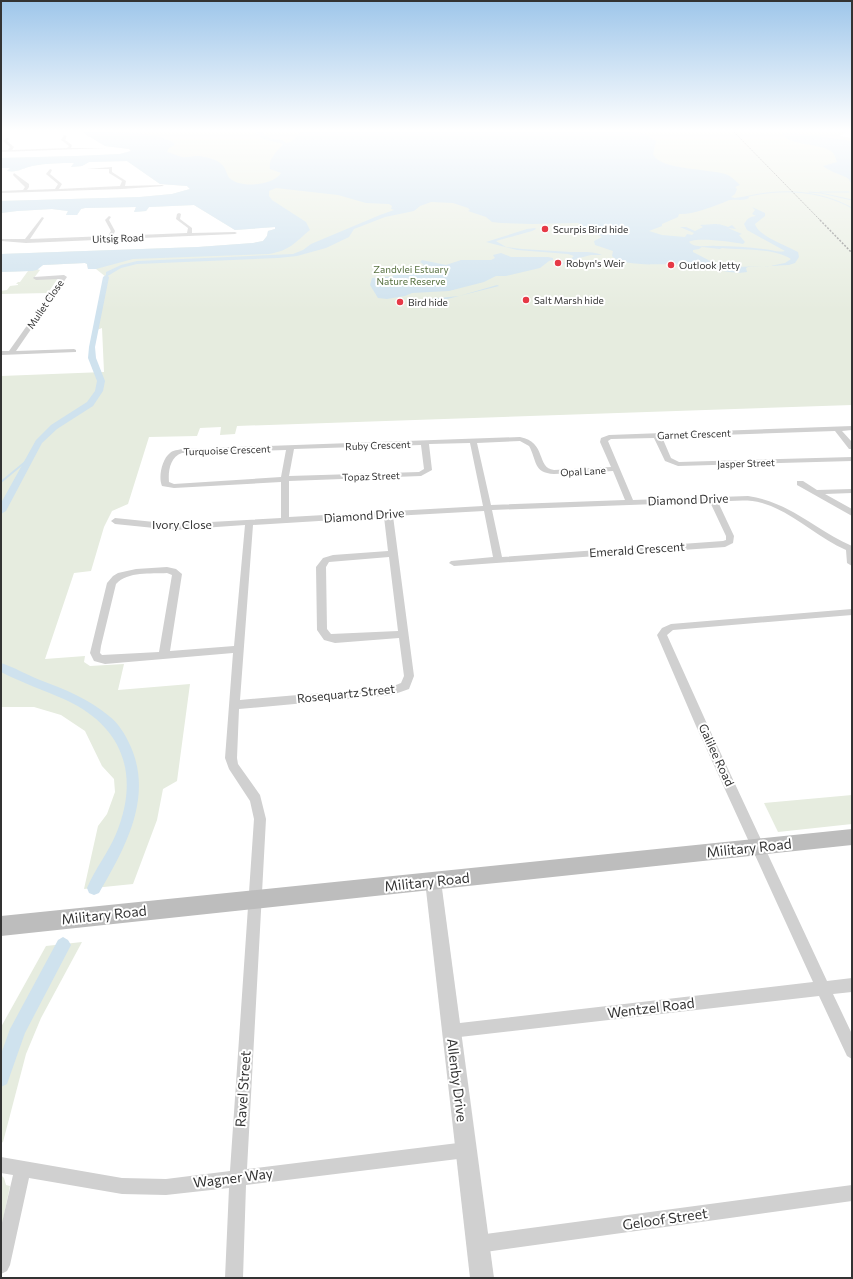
<svg xmlns="http://www.w3.org/2000/svg" width="853" height="1279" viewBox="0 0 853 1279" font-family="Commissioner,sans-serif">
<style>
.green{fill:#e6ecdf}
.water{fill:#cfe2ee;fill-rule:evenodd}
.lines{fill:none;stroke-linecap:round;stroke-linejoin:round}
.stream-far1{stroke:#cfe2ee;stroke-width:1}
.stream{stroke:#cfe2ee;stroke-width:2}
.canal{fill:#cfe2ee;fill-rule:evenodd}
.minor{fill:#d0d0d0;fill-rule:evenodd}
.tertiary{fill:#d0d0d0;fill-rule:evenodd}
.secondary{fill:#bdbdbd;fill-rule:evenodd}
.rail-far1{stroke:#888;stroke-width:1;stroke-dasharray:1.5 1;stroke-linecap:butt}
.rail{stroke:#888;stroke-width:1.5;stroke-dasharray:2 1.5;stroke-linecap:butt}
.poi-dot{fill:#e63946;stroke:#fff;stroke-width:1.5}
.labels{text-anchor:middle;stroke-width:4;stroke-linejoin:round;paint-order:stroke}
.far-poi-label{font-size:10px;fill:#333;stroke:#fff;text-anchor:start}
.far-street-label{font-size:10px;fill:#333;stroke:#fff}
.far-park-label{font-size:10px;fill:#56703f;stroke:#fff}
.street-label{font-size:12px;fill:#333;stroke:#fff}
.near-street-label{font-size:14px;fill:#333;stroke:#fff}
</style>
<rect width="100%" height="100%" fill="#fff"/>
<g class="green">
<path d="M82,132H846L840,136L852,138V405L237,426L235,434L220,435L221,427L200,428L197,436L149,437L128,504L112,511L104,527L91,571L74,573L45,659L85,656L84,662L90,666L124,664L118,690L190,684L177,781L163,789L157,820L133,884L84,889L98,826L107,814L115,792L114,779L102,766L85,731L61,715L34,707H1V376L104,372L102,328L97,330L106,277L96,269H88L87,264L85,263L43,265L37,269L40,270L34,278H58L48,293L1,294V291L7,290L10,286L18,285V284H16L18,282H20L28,271L1,272V254L198,247L253,243L263,241L267,236L268,231L275,229V227L235,230L194,205L149,207L146,211L134,212L136,207L85,208L81,209L77,215H66L68,211L52,209L17,211L1,213V201L140,197L172,194L190,189L187,186L160,184L127,161L89,162L82,166L71,167L74,163C60,163 46,163 32,166C23,168 17,173 7,171L10,168H1V158L77,156L120,154L131,151L129,149L105,146Z"/>
<polygon points="852,795 852,824 778,832 764,803"/>
<polygon points="82,942 41,1018 26,1054 3,1142 1,1143 1,1027 46,946"/>
<polygon points="1,1175 4,1178 6,1185 10,1186 1,1230"/>
</g>
<g class="water">
<path d="M82,132C104,132 157,130 174,143L175,145L169,148L167,152C172,153 177,156 182,157C186,158 192,156 197,156C202,156 210,158 215,160C229,166 224,175 232,180C243,188 274,185 281,173L270,169C268,158 278,151 283,144C274,141 260,141 256,132H262L271,139L282,140L286,143L290,142L294,139L301,132H635L645,134L656,141L653,154C660,171 711,168 728,175C733,178 736,181 740,185L735,187L737,189L735,194L731,197L735,198L748,196L749,198C742,202 734,198 727,201C715,206 692,215 679,214L678,217L662,224V226L649,231L662,235L685,237L687,234L692,235L694,233L680,227H686L695,231L703,227L700,225C714,225 714,222 728,227L732,225L736,229L728,228L742,234L739,235L745,242L743,244C732,242 697,237 689,242C696,249 707,245 716,246C732,246 748,247 763,249C771,249 777,253 785,251L747,230L744,224C748,218 749,217 756,216L752,214L755,210L752,207L765,213V216L755,224C758,236 787,246 798,252L799,257L795,263L789,265L748,267L746,268L747,272L739,273C724,272 709,268 694,266C675,262 624,269 612,256L613,251L595,245L594,241L602,237L578,223L532,224L501,223L492,222L486,217L468,211L470,210L468,208L453,203L431,202L420,206L414,211L385,217L354,229L349,237L326,248L297,256L278,258L137,264L121,268L106,277V272L121,265L137,261L293,254L303,250L311,244L380,215L394,210L391,209L392,206L389,204L366,203L338,195L276,188L269,191V196L272,200L306,222L310,230C294,243 291,250 269,254L133,259L96,269H88L87,264L85,263L43,265L37,270L32,271L1,272V254L198,247L253,243L263,241L267,236L268,231L275,229V227L235,230L194,205L149,207L146,211L134,212L136,207L85,208L81,209L77,215H66L68,211L52,209L17,211L1,213V201L140,197L172,194L190,189L187,186L160,184L127,161L89,162L82,166L71,167L74,163C60,163 46,163 32,166C23,168 17,173 7,171L10,168H1V158L77,156L120,154L131,151L129,149L105,146ZM702,247L720,249L722,248C743,250 774,248 791,259L785,263L770,266L734,267L716,264L693,252V250L699,249Z"/>
<path d="M782,133L803,134L852,141V183L850,182L849,179C841,174 830,172 823,166L837,162C836,160 835,155 833,153C822,142 788,147 782,133Z"/>
<path d="M535,228L536,229L532,231L496,241L506,247L522,249L571,252C580,252 594,251 602,255H591L579,258L562,265L560,264L568,261L574,256L568,254L517,250L486,242L527,229Z"/>
<path d="M501,253L511,257H548L553,258V260L549,261L540,268L506,276H496L484,282L449,291L412,293L405,296L387,299L378,298L370,285L372,278L393,276L395,273C398,272 402,273 405,273C408,272 421,267 424,265L420,262L422,260L446,265L461,260H491L495,258L493,255Z"/>
<polygon points="497,285 499,286 447,299 407,301 411,299 419,300 459,296"/>
</g>
<g class="lines">
<g class="stream-far1">
<polyline points="809,192 821,193 852,200"/>
<polyline points="820,192 849,192"/>
<path d="M745,197C781,188 820,190 852,208"/>
</g>
<polyline class="stream" points="1,482 30,458"/>
<g class="canal">
<polygon points="106,275 109,277 95,347 96,358 105,381 103,391 93,406 57,429 42,443 6,511 1,514 1,503 36,440 51,425 87,402 95,391 97,381 88,358 89,347 103,277"/>
<path d="M1,663C14,667 27,675 40,680C64,689 89,699 109,716C119,724 125,734 130,745C154,797 125,848 99,893L94,895L89,893L87,888C95,869 108,853 116,834C140,776 124,727 66,700C44,690 22,683 1,672Z"/>
<polygon points="63,937 68,940 71,945 25,1033 7,1084 1,1087 1,1054 10,1029 58,940"/>
</g>
<g class="minor">
<polygon points="64,135 67,136 65,140 72,145 71,148 106,148 1,152 1,150 8,150 10,147 3,141 7,138 9,139 7,141 14,147 12,150 67,148 69,146 61,140"/>
<polygon points="112,167 112,172 126,181 125,186 162,185 164,186 122,189 1,193 1,191 23,190 25,187 13,175 14,173 29,184 29,187 27,190 55,189 58,184 46,174 50,169 52,170 50,174 62,184 59,189 120,186 122,181 109,173 109,169 87,169"/>
<polygon points="179,213 181,214 180,219 192,228 192,233 235,232 237,233 235,234 26,243 1,241 1,239 25,239 42,217 44,218 30,239 108,236 111,231 105,220 109,216 111,217 109,220 115,231 113,236 187,233 188,228 176,219 177,214"/>
<polygon points="64,275 67,277 16,351 74,349 76,350 76,352 1,355 1,351 9,351 60,279 36,280 33,278 34,277"/>
<path d="M852,426V430L842,431L852,442V449H849L835,431L662,437L671,458L679,462L852,457V461L678,466L665,461L654,438L611,439L608,441L633,500L748,496C792,503 813,529 852,546V566L847,563L846,550C816,537 793,512 762,503C748,499 733,501 718,502L734,536L733,543L725,547L454,566L449,563L451,561L493,557L484,511L393,516L414,676L409,689L392,695L239,709L237,758L238,764L260,795L266,819L247,1169L466,1142L472,1144L474,1150L472,1156L466,1158L246,1185L243,1278H225L229,1188L166,1195L122,1194L29,1178L10,1265L7,1271L1,1274V1227L13,1175L1,1173V1157L122,1178L166,1179L230,1171L254,819L250,801L229,769L225,758L233,653L105,664L94,661L90,653L107,583L113,576L118,573L136,569L167,567L176,569L182,574L170,651L234,646L245,525L174,530L115,524L111,521L115,518L174,524L281,518V482L174,488L162,486C158,477 162,459 170,453C173,450 178,450 182,449L520,437C547,442 536,468 554,470L611,467L600,442L601,438L609,435ZM520,441L529,446C537,460 533,473 554,474L613,471L625,500L491,505L477,443ZM470,443L483,506L289,517V481L421,476L432,470L429,444ZM421,445L424,469L419,472L289,476L294,449ZM286,450L281,477L174,484L169,482C168,471 170,457 182,453ZM710,502L726,536V540L723,541L502,557L492,510ZM384,517L388,551L333,555L323,558L316,567L317,630L324,640L335,643L399,638L404,676L401,683L391,687L240,700L253,525ZM389,557L398,631L331,634L327,629L326,567L329,562ZM167,573L172,575L159,652L102,655L100,653L101,646L116,584C128,571 151,574 167,573Z"/>
<polygon points="797,481 803,481 817,490 852,489 852,493 825,494 852,509 852,516 797,485"/>
<polygon points="852,609 852,615 673,630 667,635 708,726 827,981 852,978 852,992 833,994 852,1034 852,1059 847,1056 819,996 451,1038 446,1036 444,1031 446,1026 451,1024 813,982 696,726 657,635 662,628 671,624"/>
<polygon points="852,1185 852,1201 478,1253 472,1250 469,1244 472,1238 478,1235"/>
</g>
<polygon class="tertiary" points="433,873 439,875 441,881 494,1278 470,1278 425,881 427,875"/>
<polygon class="secondary" points="852,829 852,845 1,936 1,916"/>
<polyline class="rail-far1" points="734,132 821,221"/>
<polyline class="rail" points="820,220 852,253"/>
</g>
<linearGradient id="sky" x2="0" y2="1"><stop stop-color="#9ec6ea"/><stop offset="0.42" stop-color="#fff"/><stop offset="1" stop-color="#fff" stop-opacity="0"/></linearGradient>
<rect width="853" height="311" fill="url(#sky)"/>
<g class="poi-dot">
<circle cx="545" cy="229" r="4"/>
<circle cx="558" cy="263" r="4"/>
<circle cx="671" cy="265" r="4"/>
<circle cx="526" cy="300" r="4"/>
<circle cx="400" cy="302" r="4"/>
</g>
<g class="labels">
<g class="far-poi-label">
<text x="553" y="233">Scurpis Bird hide</text>
<text x="566" y="267">Robyn's Weir</text>
<text x="679" y="269">Outlook Jetty</text>
<text x="534" y="304">Salt Marsh hide</text>
<text x="408" y="306">Bird hide</text>
</g>
<g class="far-street-label">
<text transform="translate(118 238) rotate(-2)" y="4">Uitsig Road</text>
<text transform="translate(45 304) rotate(-56)" y="4">Mullet Close</text>
<text transform="translate(694 434) rotate(-2)" y="4">Garnet Crescent</text>
<text transform="translate(378 445) rotate(-2)" y="4">Ruby Crescent</text>
<text transform="translate(227 450) rotate(-2)" y="4">Turquoise Crescent</text>
<text transform="translate(746 463) rotate(-2)" y="4">Jasper Street</text>
<text transform="translate(583 471) rotate(-3)" y="4">Opal Lane</text>
<text transform="translate(371 476) rotate(-2)" y="4">Topaz Street</text>
</g>
<g class="far-park-label">
<text x="411" y="273">Zandvlei Estuary<tspan x="411" dy="12">Nature Reserve</tspan></text>
</g>
<g class="street-label">
<text transform="translate(688 500) rotate(-2)" y="4">Diamond Drive</text>
<text transform="translate(364 516) rotate(-4)" y="4">Diamond Drive</text>
<text x="182" y="529">Ivory Close</text>
<text transform="translate(637 550) rotate(-4)" y="4">Emerald Crescent</text>
<text transform="translate(346 694) rotate(-6)" y="4">Rosequartz Street</text>
<text transform="translate(716 755) rotate(65)" y="4">Galilee Road</text>
</g>
<g class="near-street-label">
<text transform="translate(749 848) rotate(-6)" y="5">Military Road</text>
<text transform="translate(427 882) rotate(-6)" y="5">Military Road</text>
<text transform="translate(104 915) rotate(-6)" y="5">Military Road</text>
<text transform="translate(651 1008) rotate(-7)" y="5">Wentzel Road</text>
<text transform="translate(457 1080) rotate(83)" y="5">Allenby Drive</text>
<text transform="translate(243 1089) rotate(-86)" y="5">Ravel Street</text>
<text transform="translate(233 1178) rotate(-7)" y="5">Wagner Way</text>
<text transform="translate(665 1219) rotate(-8)" y="5">Geloof Street</text>
</g>
</g>
<rect width="853" height="1279" fill="none" stroke="#333333" stroke-width="4"/>
</svg>
